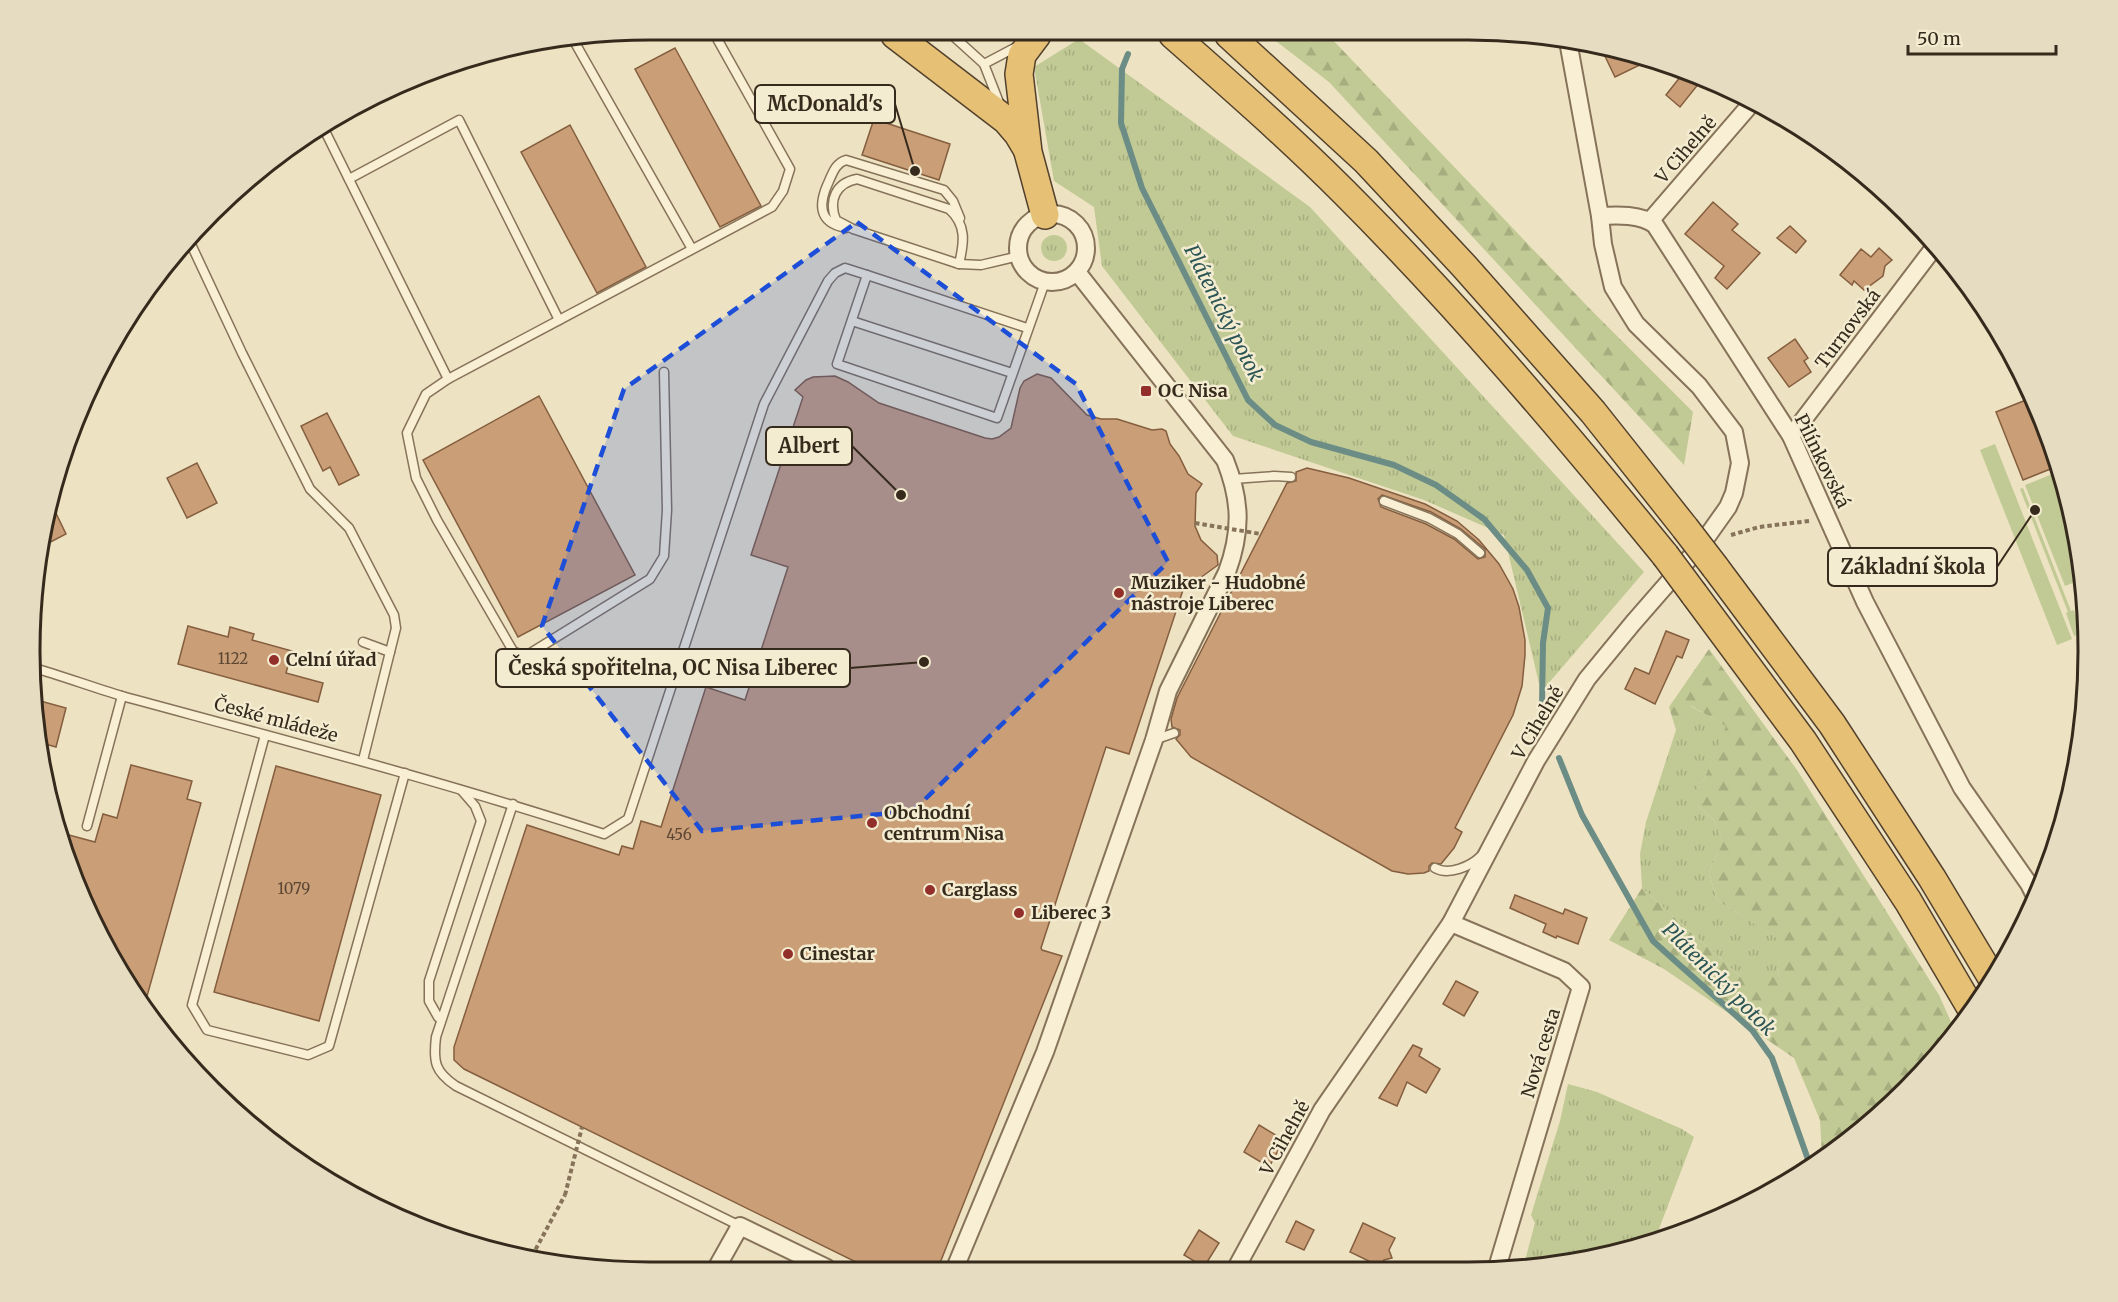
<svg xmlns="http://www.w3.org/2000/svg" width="2118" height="1302" viewBox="0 0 2118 1302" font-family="Merriweather,serif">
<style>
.grass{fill:url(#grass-tufts)}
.forest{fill:url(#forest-firs)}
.green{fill:#c1ca95}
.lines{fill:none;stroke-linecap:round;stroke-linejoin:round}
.stream{stroke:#6b8d86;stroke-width:6}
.building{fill:#ca9e77;stroke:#845e3f;stroke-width:1.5;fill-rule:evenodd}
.service-casing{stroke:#867359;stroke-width:11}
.minor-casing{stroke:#867359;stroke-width:20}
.trunk-casing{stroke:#53412d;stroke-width:30}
.path{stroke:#867359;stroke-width:4;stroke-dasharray:4.5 3;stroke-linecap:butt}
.service{stroke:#f8efd4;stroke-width:8}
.minor{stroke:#f8efd4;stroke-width:16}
.trunk{stroke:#e6c075;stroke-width:27}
.trunk-bridge-casing{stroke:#53412d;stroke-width:30;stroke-linecap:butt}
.path-bridge{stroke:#867359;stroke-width:4;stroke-dasharray:4.5 3;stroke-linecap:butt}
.trunk-bridge{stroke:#e6c075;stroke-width:27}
.marked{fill:#1d4ed8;fill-opacity:0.2;stroke:#1d4ed8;stroke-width:4.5;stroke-dasharray:12 8;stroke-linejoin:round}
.poi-dot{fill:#932f2a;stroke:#f4ecd0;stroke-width:2}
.labels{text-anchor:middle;stroke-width:5;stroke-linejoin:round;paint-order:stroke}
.number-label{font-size:15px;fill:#5b4734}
.street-label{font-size:18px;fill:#362a1d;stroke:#f4ecd0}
.poi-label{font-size:18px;font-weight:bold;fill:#362a1d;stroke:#f4ecd0;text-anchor:start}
.water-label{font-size:20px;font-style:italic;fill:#2c5555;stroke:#f4ecd0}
.rim{fill:none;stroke:#362a1d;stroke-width:3}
.leader{fill:none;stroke:#362a1d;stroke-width:2}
.callout-dot{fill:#362a1d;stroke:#f4ecd0;stroke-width:2}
.callout{fill:#f4ecd0;stroke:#362a1d;stroke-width:2}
.callout-label{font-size:20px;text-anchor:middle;font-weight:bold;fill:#362a1d}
</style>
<defs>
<pattern id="grass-tufts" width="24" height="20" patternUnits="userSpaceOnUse" patternTransform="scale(1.5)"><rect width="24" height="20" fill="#c1ca95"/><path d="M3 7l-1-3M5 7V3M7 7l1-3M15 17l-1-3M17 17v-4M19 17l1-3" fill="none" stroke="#a6ae80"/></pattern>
<pattern id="forest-firs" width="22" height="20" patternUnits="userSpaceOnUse" patternTransform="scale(1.5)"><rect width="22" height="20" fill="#c1ca95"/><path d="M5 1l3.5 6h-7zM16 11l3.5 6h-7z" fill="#a6ae80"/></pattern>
</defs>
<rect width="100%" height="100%" fill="#ede2c1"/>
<g class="grass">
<polygon points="1079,39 1310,207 1644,572 1541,692 1504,535 1424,500 1233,436 1102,266 1094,207 1054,181 1034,67"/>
<circle cx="1054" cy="248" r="13"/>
<polygon points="1690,706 1727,726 1705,777 1695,792 1699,807 1714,820 1723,842 1709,872 1717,900 1782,941 1778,977 1741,977 1642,888 1640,854 1646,822 1676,730"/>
<polygon points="1568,1084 1597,1092 1682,1129 1694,1137 1654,1242 1523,1268 1535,1223 1531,1215 1560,1121"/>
</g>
<g class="forest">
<polygon points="1268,35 1328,35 1591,310 1693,412 1684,465 1329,82"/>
<polygon points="1709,649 1797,770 1939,995 1956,1033 1877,1118 1822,1157 1820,1120 1794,1058 1664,969 1609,940 1642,888 1741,977 1778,977 1781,941 1717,900 1709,872 1723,842 1714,820 1699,807 1694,797 1695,792 1705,777 1726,726 1691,706 1676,730 1669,707"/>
</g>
<g class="green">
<polygon points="1995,444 2072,639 2057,645 1980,450"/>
<polygon points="2060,471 2083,570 2083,579 2065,586 2025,485"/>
<polygon points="2023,488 2071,611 2074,610 2083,633 2074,636 2066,613 2068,612 2020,489"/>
</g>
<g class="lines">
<g class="stream">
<polyline points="1128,54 1122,69 1121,123 1142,188 1248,400 1275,425 1311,442 1394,465 1436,485 1484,519 1527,570 1548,608 1543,643 1542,706 1545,717"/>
<polyline points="1559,758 1582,815 1653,941 1752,1030 1772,1058 1810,1165"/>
</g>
</g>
<g class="building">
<polygon points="675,48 761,206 720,227 635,69"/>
<polygon points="1602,50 1646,62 1615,77"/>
<polygon points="1684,72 1704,77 1680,107 1666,95"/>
<polygon points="874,119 950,144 939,180 862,155"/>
<polygon points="570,125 646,267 597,293 521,152"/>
<polygon points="1713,202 1738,224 1732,230 1760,253 1727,289 1715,278 1724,266 1685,234"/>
<polygon points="1790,226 1806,241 1796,253 1777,238"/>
<polygon points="1879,248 1892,260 1885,266 1883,276 1864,290 1854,281 1852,285 1840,275 1861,249 1871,257"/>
<polygon points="1795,339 1808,358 1804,361 1811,372 1789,387 1768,358"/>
<polygon points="1037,374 1051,378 1087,415 1101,419 1117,419 1152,430 1162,429 1166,431 1170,444 1179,456 1188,474 1202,484 1196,493 1195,526 1201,540 1217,555 1218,565 1189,586 1185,584 1129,754 1106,747 1041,948 1042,950 1062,956 938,1268 868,1268 464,1069 454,1060 454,1047 527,825 619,855 622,846 633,849 641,821 661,827 706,687 745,700 788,567 751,555 803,397 795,390 806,380 813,377 835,376 848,382 879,403 985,438 992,439 999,437 1011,428 1020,388 1024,381"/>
<polygon points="539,396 635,575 518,637 423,460"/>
<polygon points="2031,398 2055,451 2058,466 2023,480 1996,412"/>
<polygon points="327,413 359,475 339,485 330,467 323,471 301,426"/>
<polygon points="197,463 217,503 187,518 167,478"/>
<path d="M1307,468L1349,478L1425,504L1457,521L1479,540L1499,564L1513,589L1519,607L1525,640V655L1522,686L1513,715L1455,828L1462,832L1454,848L1441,864L1432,863L1429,866V871L1424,873L1408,874L1392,871L1191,757L1176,739L1180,735V730L1172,727L1171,719L1177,698L1287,483L1296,481V472ZM1382,495L1431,512L1461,529L1485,549V557L1478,559L1454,539L1426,524L1381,507L1378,499Z"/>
<polygon points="51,503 66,534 41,547 41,544"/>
<polygon points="188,626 228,637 230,627 254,634 252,640 292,651 286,673 323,683 318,702 178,664"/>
<polygon points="1666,631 1689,640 1682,658 1677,656 1655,704 1625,689 1635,668 1649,674"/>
<polygon points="33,699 66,708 56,747 38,742"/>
<polygon points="131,765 192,781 187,799 201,803 144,1007 135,996 63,850 58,832 95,842 103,814 117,818"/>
<polygon points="276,766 381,795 319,1021 214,992"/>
<polygon points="1515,895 1563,914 1565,909 1587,918 1578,944 1557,936 1556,938 1543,932 1546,924 1510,908"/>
<polygon points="1456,981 1478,992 1464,1016 1443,1004"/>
<polygon points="1413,1045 1422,1049 1419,1056 1440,1069 1426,1093 1407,1082 1397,1106 1379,1098"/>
<polygon points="1259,1125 1284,1140 1269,1167 1244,1152"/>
<polygon points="1296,1221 1314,1230 1304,1250 1286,1242"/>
<polygon points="1363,1223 1395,1238 1389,1250 1392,1258 1384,1260 1381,1267 1350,1252"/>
<polygon points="1199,1230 1219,1243 1204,1267 1184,1255"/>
</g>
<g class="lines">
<defs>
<g id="service">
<polyline points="583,35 574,41 692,249"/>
<polyline points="952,35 984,64 1020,45"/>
<polyline points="984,64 1000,105"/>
<polyline points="323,127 448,379 426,394 407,433 416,478 437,520 513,651 521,655 529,654 650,579 664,556 667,510 664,372"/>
<polyline points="349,179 459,120 559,320"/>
<path d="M857,179L949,209C967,225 964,243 959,264L853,229L836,220C828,200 836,183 857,179Z"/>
<path d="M846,228C818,223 818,204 829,181C833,172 836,163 846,160L944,190L953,201L960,218"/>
<polyline points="189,240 242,353 310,489 349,528 394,615 396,628 363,760"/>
<polyline points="959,264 981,265 1019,256"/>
<polyline points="852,321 1012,373"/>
<polyline points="1027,328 867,275 837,364 997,418 1045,282"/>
<polyline points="448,379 772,207 783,191 790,169 715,35"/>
<polyline points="1233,479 1274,476 1291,477"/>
<polyline points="1384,501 1429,518 1458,534 1480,553"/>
<polyline points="363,642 390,652"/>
<path d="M31,667C62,676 92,687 122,696C284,740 445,782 604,834L628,819L764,404L828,281L835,273L845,268L867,275"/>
<polyline points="265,735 192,1005 207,1030 308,1055 329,1046 405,773"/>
<polyline points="1154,740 1174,733"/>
<path d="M513,804L436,1037C433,1062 435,1072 456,1086L740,1226"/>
<polyline points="87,826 122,696"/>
<path d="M1435,868C1449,876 1471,866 1481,856"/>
<polyline points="438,1017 429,1001 429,981 481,821 475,806 462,791"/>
</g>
<g id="minor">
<circle cx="1052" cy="248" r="34"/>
<path d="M1600,216C1617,215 1641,214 1655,225L1791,436L1865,602L1962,788L2029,884L2035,896"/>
<polyline points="1650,221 1751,104"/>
<polyline points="1791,436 1936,245"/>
<polyline points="1451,923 1564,971 1581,987 1496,1271"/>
<polyline points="717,1267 740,1226 827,1268"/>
<path d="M955,1268L1045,1052L1154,740L1168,691L1227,572C1242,531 1241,500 1225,460L1077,272"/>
<polyline points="1235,1270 1322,1110 1451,923 1536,761 1587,679 1633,623 1701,545 1728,507 1734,493 1740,463 1734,432 1699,386 1636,324 1613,287 1603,244 1600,216 1568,41"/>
</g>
<g id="trunk">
<polyline points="895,35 1006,120 1018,134 1027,149"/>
<polyline points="1037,35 1022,55 1019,74 1028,152 1045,215"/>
<path d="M1173,35C1231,86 1289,137 1344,192C1458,306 1563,430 1665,555"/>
<polyline points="1229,35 1366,161 1464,266 1593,412 1685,528"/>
<polyline points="1715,567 1832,724 1932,878 1992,978"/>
<polyline points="1694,594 1803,741 1908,901 1972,1010"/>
</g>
</defs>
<use href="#service" class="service-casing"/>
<use href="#minor" class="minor-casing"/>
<use href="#trunk" class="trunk-casing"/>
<g class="path">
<polyline points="1731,535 1759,527 1809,521"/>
<polyline points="532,1256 565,1195"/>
</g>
<use href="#service" class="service"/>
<use href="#minor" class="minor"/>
<use href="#trunk" class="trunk"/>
<defs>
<g id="trunk-bridge">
<polyline points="1685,528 1715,567"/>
<polyline points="1665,555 1694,594"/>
</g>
</defs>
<use href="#trunk-bridge" class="trunk-bridge-casing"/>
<g class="path-bridge">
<polyline points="1195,523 1261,534"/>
<polyline points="565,1195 582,1127"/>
</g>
<use href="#trunk-bridge" class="trunk-bridge"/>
</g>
<path class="marked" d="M857,222L1076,384L1168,562L913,811L702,831L542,626L624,389Z"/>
<g class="poi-dot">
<rect x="1140" y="385" width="12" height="12" rx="3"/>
<circle cx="1119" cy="593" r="6"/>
<circle cx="274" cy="660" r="6"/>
<circle cx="872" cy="823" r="6"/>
<circle cx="930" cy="890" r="6"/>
<circle cx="1019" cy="913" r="6"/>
<circle cx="788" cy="954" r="6"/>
</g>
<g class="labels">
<g class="number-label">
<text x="233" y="664">1122</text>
<text x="679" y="840">456</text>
<text x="294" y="894">1079</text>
</g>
<g class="street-label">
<text transform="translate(1686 150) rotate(-49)" y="6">V Cihelně</text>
<text transform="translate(1848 329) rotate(-53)" y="6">Turnovská</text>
<text transform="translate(1822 461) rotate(64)" y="6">Pilínkovská</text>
<text transform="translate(276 720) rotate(15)" y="6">České mládeže</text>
<text transform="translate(1538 723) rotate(-59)" y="6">V Cihelně</text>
<text transform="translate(1541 1053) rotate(-73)" y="6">Nová cesta</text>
<text transform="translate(1285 1138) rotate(-61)" y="6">V Cihelně</text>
</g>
<g class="poi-label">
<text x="1158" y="397">OC Nisa</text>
<text x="1131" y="589">Muziker - Hudobné<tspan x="1131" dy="21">nástroje Liberec</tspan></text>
<text x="286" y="666">Celní úřad</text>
<text x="884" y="819">Obchodní<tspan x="884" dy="21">centrum Nisa</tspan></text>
<text x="942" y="896">Carglass</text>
<text x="1031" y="919">Liberec 3</text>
<text x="800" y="960">Cinestar</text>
</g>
<g class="water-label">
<text transform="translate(1224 313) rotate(63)" y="7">Plátenický potok</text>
<text transform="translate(1719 979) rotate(45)" y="7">Plátenický potok</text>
</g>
</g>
<path d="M0 0H2118V1302H0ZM650 40H1468A610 610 0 0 1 2078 650V652A610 610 0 0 1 1468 1262H650A610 610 0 0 1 40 652V650A610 610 0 0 1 650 40Z" fill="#e5dcc2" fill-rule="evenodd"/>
<path class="rim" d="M650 40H1468A610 610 0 0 1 2078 650V652A610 610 0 0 1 1468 1262H650A610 610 0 0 1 40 652V650A610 610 0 0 1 650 40Z"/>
<path class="leader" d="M915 171L895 104M901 495L852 446M2035 510L1997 567M924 662L850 668"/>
<g class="callout-dot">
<circle cx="915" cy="171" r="6"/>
<circle cx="901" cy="495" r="6"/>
<circle cx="2035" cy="510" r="6"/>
<circle cx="924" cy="662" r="6"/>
</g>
<g class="callout">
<rect x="755" y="85" width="140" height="38" rx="6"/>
<rect x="766" y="427" width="86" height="38" rx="6"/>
<rect x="1828" y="548" width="169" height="38" rx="6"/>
<rect x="496" y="649" width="354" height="38" rx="6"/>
</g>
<g class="callout-label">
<text x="825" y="111">McDonald's</text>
<text x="809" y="453">Albert</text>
<text x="1913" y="574">Základní škola</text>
<text x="673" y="675">Česká spořitelna, OC Nisa Liberec</text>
</g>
<path d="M1908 45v9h148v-9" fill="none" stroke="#362a1d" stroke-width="3"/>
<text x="1917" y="45" font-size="18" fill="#362a1d" stroke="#f4ecd0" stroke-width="4.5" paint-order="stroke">50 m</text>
</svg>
